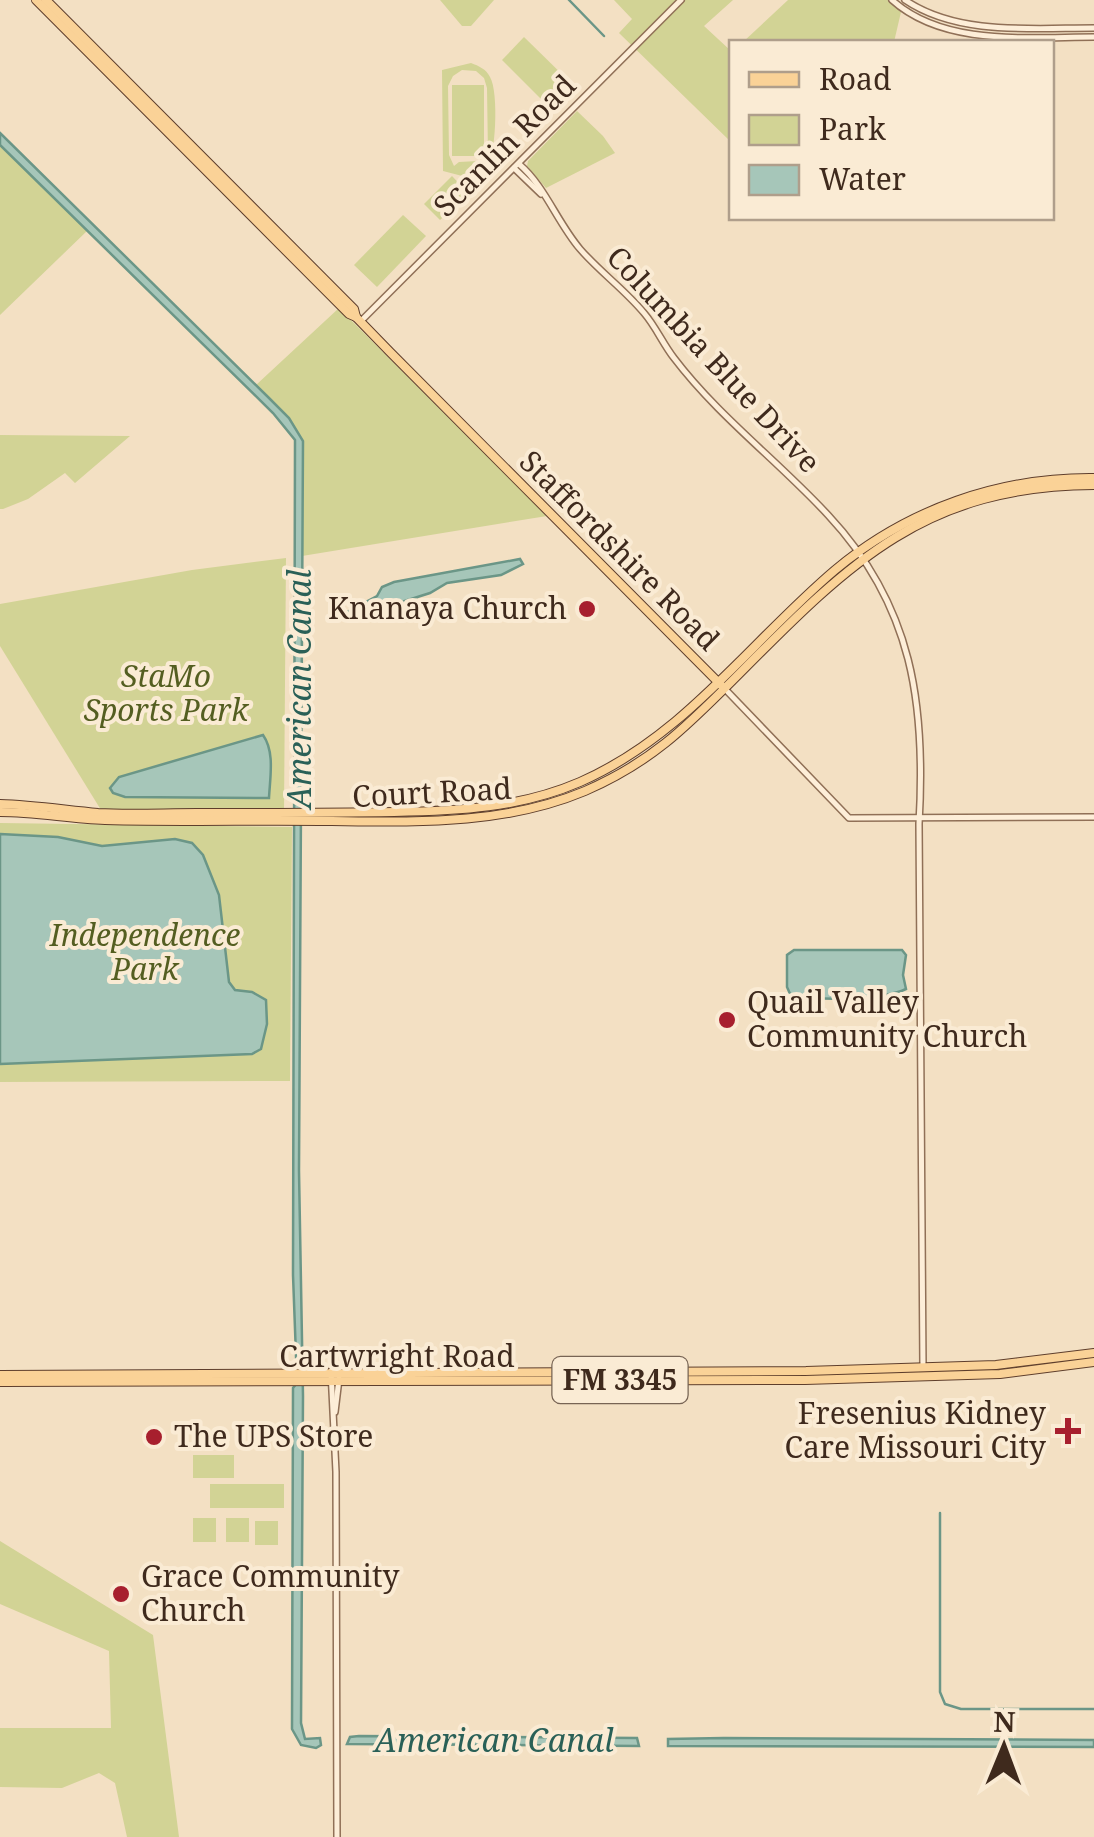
<svg xmlns="http://www.w3.org/2000/svg" width="1094" height="1837" viewBox="0 0 1094 1837" font-family="'Noto Serif',serif">
<style>
.green{fill:#d2d395;fill-rule:evenodd}
.water{fill:#a6c6b9;stroke:#6b9687;stroke-width:2.5}
.lines{fill:none;stroke-linecap:round;stroke-linejoin:round}
.stream{stroke:#6b9687;stroke-width:2.5}
.minor-casing{stroke:#907057;stroke-width:8}
.major-casing{stroke:#5e3e2c;stroke-width:10}
.minor{stroke:#fdeed8;stroke-width:5}
.major{stroke:#fad297;stroke-width:8}
.poi-dot{fill:#a71f2e;stroke:#faebd4;stroke-width:4}
.labels{text-anchor:middle;stroke-width:8;stroke-linejoin:round;paint-order:stroke}
.shield{fill:#faebd4;stroke:#776454;stroke-width:2.5}
.shield-label{font-size:28px;font-weight:bold;fill:#3f2a1d}
.street-label{font-size:30px;fill:#3f2a1d;stroke:#faebd4}
.poi-label{font-size:30px;fill:#3f2a1d;stroke:#faebd4;text-anchor:start}
.park-label{font-size:30px;font-style:italic;fill:#545e21;stroke:#faebd4}
.water-label{font-size:32px;font-style:italic;fill:#2a6057;stroke:#faebd4}
</style>
<rect width="100%" height="100%" fill="#f3e0c3"/>
<g class="green">
<polygon points="440,0 494,0 471,26 462,26"/>
<polygon points="614,0 733,0 704,26 731,51 731,142 619,33 632,19"/>
<polygon points="788,0 888,0 901,12 894,42 743,42"/>
<polygon points="524,37 574,86 551,109 502,60"/>
<path d="M471,63C479,66 486,69 490,77C499,92 496,158 486,171L470,178L443,171L442,70ZM462,70L476,71L484,78L487,88L488,155L483,165L478,161L459,162L454,166L449,155L448,86L453,76Z"/>
<rect x="452" y="85" width="32" height="71"/>
<polygon points="577,111 603,136 615,153 546,188 527,166 528,161"/>
<polygon points="0,145 88,230 0,315"/>
<polygon points="452,176 468,193 440,220 424,204"/>
<polygon points="403,215 426,236 377,287 354,265"/>
<polygon points="339,308 547,516 302,556 303,441 289,418 256,385"/>
<polygon points="0,435 130,436 75,483 65,473 28,499 3,509 0,509"/>
<polygon points="286,558 284,811 101,810 0,646 0,604 192,570"/>
<polygon points="0,823 292,827 290,1081 0,1082"/>
<rect x="193" y="1455" width="41" height="23"/>
<rect x="210" y="1484" width="74" height="24"/>
<rect x="193" y="1518" width="23" height="24"/>
<rect x="226" y="1518" width="23" height="24"/>
<rect x="255" y="1521" width="23" height="24"/>
<polygon points="0,1541 153,1635 179,1837 127,1837 115,1783 99,1773 62,1788 0,1787 0,1728 111,1728 109,1651 0,1604"/>
</g>
<g class="water">
<polygon points="0,133 268,397 289,418 303,441 299,1171 303,1396 301,1723 305,1739 320,1738 321,1745 316,1748 301,1745 292,1729 293,1388 297,1383 293,1275 295,440 273,413 0,145"/>
<polygon points="520,559 523,564 501,575 447,583 430,593 348,619 347,616 347,612 377,596 382,587 394,582"/>
<path d="M263,735C275,752 270,777 269,798L125,797L113,793L110,788L119,777Z"/>
<polygon points="0,834 58,837 102,846 175,839 192,843 203,855 219,895 229,982 235,990 252,992 266,1000 267,1024 261,1049 252,1054 0,1064"/>
<path d="M794,950H902L906,955L903,975L906,989C881,1001 819,1000 791,996L787,987V955Z"/>
<polygon points="359,1736 637,1738 639,1746 347,1744 350,1737"/>
<polygon points="724,1738 1094,1740 1094,1747 668,1746 668,1739"/>
</g>
<g class="lines">
<g class="stream">
<polyline points="569,0 604,36"/>
<polyline points="940,1513 940,1692 945,1704 961,1709 1094,1709"/>
</g>
<defs>
<g id="minor">
<path d="M892,0C944,47 1030,37 1094,37"/>
<path d="M905,0C958,36 1033,28 1094,28"/>
<path d="M519,164C545,186 557,222 580,249C600,272 625,290 644,313C656,327 663,344 674,358C718,416 778,461 828,515C913,606 926,705 919,824L923,1367"/>
<polyline points="514,168 541,194"/>
<polyline points="360,322 681,0"/>
<polyline points="725,689 849,818 1094,817"/>
<polyline points="331,1371 336,1472 337,1837"/>
<polyline points="335,1412 339,1379"/>
</g>
<g id="major">
<polyline points="36,0 349,314 356,317"/>
<polyline points="46,0 354,309 356,317 390,352 722,686"/>
<path d="M0,804C33,805 65,810 98,813C131,815 164,813 197,813C263,813 328,813 394,812C458,811 520,808 580,782C685,736 750,642 835,570C908,509 1000,477 1094,478"/>
<path d="M0,812C36,812 70,819 105,820C181,822 257,820 332,821C418,822 504,825 585,791C654,761 688,725 740,673C851,561 926,486 1094,485"/>
<polyline points="0,1375 806,1371 996,1365 1094,1353"/>
<polyline points="0,1382 805,1380 1000,1374 1094,1362"/>
</g>
</defs>
<use href="#minor" class="minor-casing"/>
<use href="#major" class="major-casing"/>
<use href="#minor" class="minor"/>
<use href="#major" class="major"/>
</g>
<g class="poi-dot">
<circle cx="587" cy="609" r="10"/>
<circle cx="727" cy="1020" r="10"/>
<path d="M1063 1416h10v10h10v10h-10v10h-10v-10h-10v-10h10z"/>
<circle cx="154" cy="1437" r="10"/>
<circle cx="121" cy="1594" r="10"/>
</g>
<g class="labels">
<rect class="shield" x="552.5" y="1357" width="135" height="46" rx="8"/>
<g class="shield-label">
<text x="620" y="1390">FM 3345</text>
</g>
<g class="street-label">
<text transform="translate(505 146) rotate(-45)" y="10">Scanlin Road</text>
<text transform="translate(713 360) rotate(47)" y="10">Columbia Blue Drive</text>
<text transform="translate(619 551) rotate(45)" y="10">Staffordshire Road</text>
<text transform="translate(432 793) rotate(-3)" y="10">Court Road</text>
<text x="397" y="1367">Cartwright Road</text>
</g>
<g class="poi-label">
<text x="567" y="619" text-anchor="end">Knanaya Church</text>
<text x="747" y="1013">Quail Valley<tspan x="747" dy="34">Community Church</tspan></text>
<text x="1046" y="1424" text-anchor="end">Fresenius Kidney<tspan x="1046" dy="34">Care Missouri City</tspan></text>
<text x="174" y="1447">The UPS Store</text>
<text x="141" y="1587">Grace Community<tspan x="141" dy="34">Church</tspan></text>
</g>
<g class="park-label">
<text x="166" y="687">StaMo<tspan x="166" dy="34">Sports Park</tspan></text>
<text x="145" y="946">Independence<tspan x="145" dy="34">Park</tspan></text>
</g>
<g class="water-label">
<text transform="translate(300 689) rotate(-90)" y="11">American Canal</text>
<text x="494" y="1752">American Canal</text>
</g>
</g>
<rect x="729" y="40" width="325" height="180" fill="#faebd4" stroke="#af9e8b" stroke-width="2.5"/>
<rect x="749" y="72" width="50" height="15" fill="#fad297" stroke="#af9e8b" stroke-width="2.5"/>
<text x="819" y="90" font-size="30" fill="#3f2a1d">Road</text>
<rect x="749" y="115" width="50" height="30" fill="#d2d395" stroke="#af9e8b" stroke-width="2.5"/>
<text x="819" y="140" font-size="30" fill="#3f2a1d">Park</text>
<rect x="749" y="165" width="50" height="30" fill="#a6c6b9" stroke="#af9e8b" stroke-width="2.5"/>
<text x="819" y="190" font-size="30" fill="#3f2a1d">Water</text>
<g transform="translate(1004 1747) rotate(1)" stroke="#faebd4" stroke-width="8" paint-order="stroke">
<path d="M0-8L18 38L0 25L-18 38Z" fill="#3f2a1d"/>
<text y="-15" font-size="28" font-weight="bold" text-anchor="middle" fill="#3f2a1d">N</text>
</g>
</svg>
